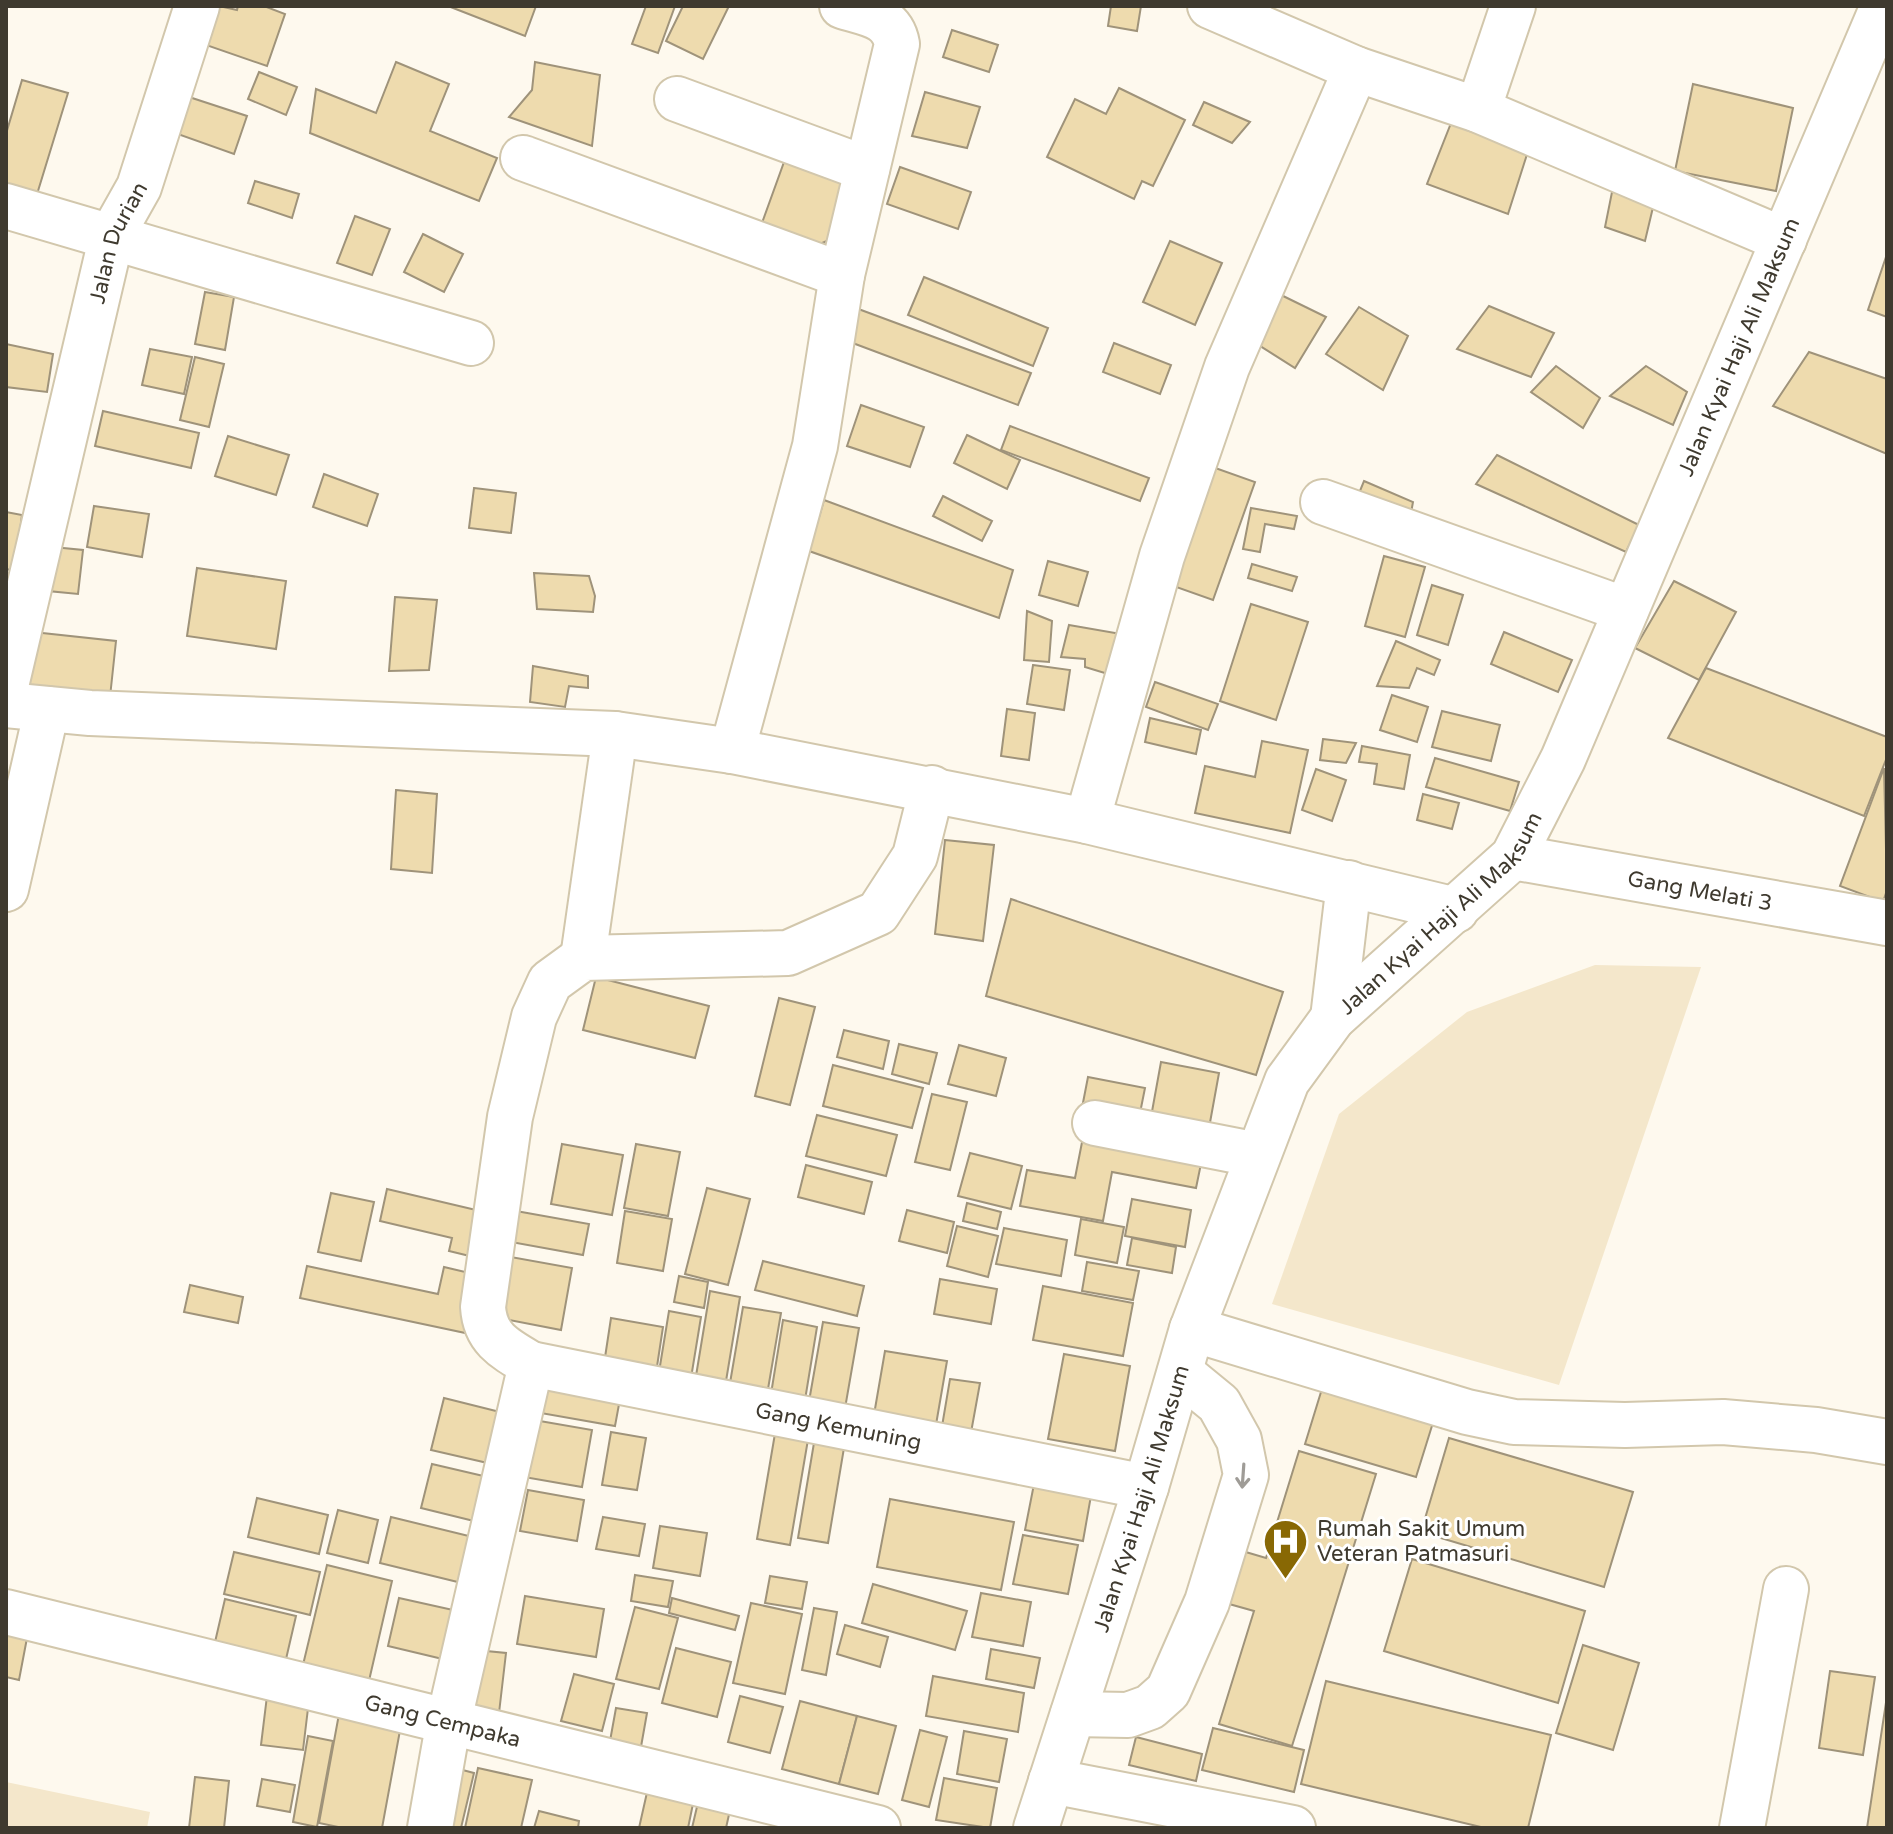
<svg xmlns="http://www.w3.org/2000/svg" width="1893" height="1834" viewBox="0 0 1893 1834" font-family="'Varela Round',sans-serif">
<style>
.green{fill:#f4e7cb}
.building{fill:#eedbae;stroke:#9f937a;stroke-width:2}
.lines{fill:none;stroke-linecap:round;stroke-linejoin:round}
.minor-casing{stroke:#d2c7ac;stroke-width:48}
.minor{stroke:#fff;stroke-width:44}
.oneway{stroke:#9f9c97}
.labels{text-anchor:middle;stroke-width:6;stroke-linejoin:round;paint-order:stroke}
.street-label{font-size:22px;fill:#3f3a2f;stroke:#fff}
.poi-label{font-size:22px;fill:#3f3a2f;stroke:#fff;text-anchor:start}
</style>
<rect width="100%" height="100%" fill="#fef9ee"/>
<g class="green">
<polygon points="1595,965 1701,967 1559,1385 1272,1304 1339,1114 1467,1012"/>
<polygon points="6,1782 150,1812 147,1828 6,1828"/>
</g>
<g class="building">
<polygon points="219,6 237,10 238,6 264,6 285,14 267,66 206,45"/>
<polygon points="448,6 536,6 525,36"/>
<polygon points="646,6 675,6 658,53 632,44"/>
<polygon points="683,6 729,6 703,59 666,41"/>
<polygon points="1111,6 1141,6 1137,31 1108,26"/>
<polygon points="952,30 998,45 989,72 943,57"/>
<polygon points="396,62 449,84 430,131 497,158 479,201 310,133 316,89 376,113"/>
<polygon points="535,62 600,75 592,146 509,117 532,90"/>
<polygon points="259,72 297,87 286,115 248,99"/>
<polygon points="22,80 68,93 34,204 6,196 6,134"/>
<polygon points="1693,84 1793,108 1776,191 1675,171"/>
<polygon points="1119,88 1185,120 1153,186 1142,181 1134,199 1047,157 1075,99 1106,114"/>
<polygon points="925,92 980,107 967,148 912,136"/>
<polygon points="186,96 247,116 234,154 172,132"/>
<polygon points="1204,102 1250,122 1232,143 1193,125"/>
<polygon points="1455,113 1530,145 1508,214 1427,184"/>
<polygon points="788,151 851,174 829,240 820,244 762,223"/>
<polygon points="900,167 971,192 958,229 887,204"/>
<polygon points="255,181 299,194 292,218 248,203"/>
<polygon points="1613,187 1654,203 1645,241 1605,227"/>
<polygon points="355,216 390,229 372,275 337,263"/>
<polygon points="423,234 463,254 444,292 404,272"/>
<polygon points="1170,241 1222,263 1195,325 1143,302"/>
<polygon points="1887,254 1887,317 1868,310"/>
<polygon points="924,277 1048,328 1033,366 908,315"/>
<polygon points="205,292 234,297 225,350 195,344"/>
<polygon points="1277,293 1326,317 1295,368 1249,339"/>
<polygon points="1489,306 1554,333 1531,377 1457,349"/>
<polygon points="853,307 1031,373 1018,405 850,342"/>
<polygon points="1359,307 1408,336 1383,390 1326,354"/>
<polygon points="1114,343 1171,365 1160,394 1103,372"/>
<polygon points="6,344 53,354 47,392 6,387"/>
<polygon points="150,349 192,357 184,394 142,385"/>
<polygon points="1809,352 1887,379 1887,454 1773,406"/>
<polygon points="195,357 224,364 209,427 180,420"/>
<polygon points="1556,366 1600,398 1583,428 1531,392"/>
<polygon points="1646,366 1687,392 1673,425 1610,396"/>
<polygon points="861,405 924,427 910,467 847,446"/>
<polygon points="103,411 199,433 191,468 95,446"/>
<polygon points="1010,426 1149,478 1140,501 1001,450"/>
<polygon points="967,435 1020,460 1007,489 954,463"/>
<polygon points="228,436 289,455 276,495 215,476"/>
<polygon points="1497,455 1639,525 1626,552 1476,484"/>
<polygon points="1204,464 1255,482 1213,600 1162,582"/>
<polygon points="324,474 378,494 367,526 313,507"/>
<polygon points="1364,481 1413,502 1409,524 1355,503"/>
<polygon points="474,488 516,493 511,533 469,528"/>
<polygon points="943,496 992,521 982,541 933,516"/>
<polygon points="824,500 1013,570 999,618 809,551"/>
<polygon points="94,506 149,514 142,557 87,547"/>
<polygon points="1251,508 1297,516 1294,529 1265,524 1260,552 1243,549"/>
<polygon points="6,512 22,515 15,571 6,569"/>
<polygon points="53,547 83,550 78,594 48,591"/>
<polygon points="1384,556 1425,567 1405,637 1365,626"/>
<polygon points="1048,561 1088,572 1078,606 1039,595"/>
<polygon points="1252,564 1297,577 1292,591 1248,578"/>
<polygon points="197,568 286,581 276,649 187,636"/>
<polygon points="534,573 589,576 595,596 593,612 537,609"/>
<polygon points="1674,581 1736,612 1699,680 1635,648"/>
<polygon points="1432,585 1463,595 1448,645 1417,635"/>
<polygon points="395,597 437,600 429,670 389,671"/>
<polygon points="1251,604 1308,622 1276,720 1220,701"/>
<polygon points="1027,611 1052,621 1049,662 1024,660"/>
<polygon points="1069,625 1121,634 1108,674 1085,667 1085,659 1061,657"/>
<polygon points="33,632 116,641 110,697 26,687"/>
<polygon points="1504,632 1572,660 1558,692 1491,664"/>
<polygon points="1396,641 1440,660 1434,675 1417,668 1409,688 1377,686"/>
<polygon points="1033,665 1070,670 1064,710 1027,704"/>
<polygon points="533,666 588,676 588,688 569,686 565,707 530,702"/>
<polygon points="1706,668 1887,737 1887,757 1864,816 1668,738"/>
<polygon points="1155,682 1218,704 1208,730 1146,707"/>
<polygon points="1392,695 1428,707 1417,742 1380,730"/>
<polygon points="1007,709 1035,713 1029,760 1001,756"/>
<polygon points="1442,711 1500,725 1491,761 1432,747"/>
<polygon points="1150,718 1201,730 1196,754 1145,742"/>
<polygon points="1323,739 1356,743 1346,763 1320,760"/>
<polygon points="1262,741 1308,750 1290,833 1195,813 1205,766 1255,777"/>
<polygon points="1362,746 1410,755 1404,789 1374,784 1377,764 1359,762"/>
<polygon points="1435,758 1519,782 1510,811 1426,787"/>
<polygon points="1884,768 1887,890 1883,902 1840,886"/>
<polygon points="1316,769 1346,780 1332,821 1302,810"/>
<polygon points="396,790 437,794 432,873 391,869"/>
<polygon points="1423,794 1459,803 1452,829 1417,820"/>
<polygon points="945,840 994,845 983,941 935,934"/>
<polygon points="1011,899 1283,992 1256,1075 986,996"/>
<polygon points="596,977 709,1006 695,1058 583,1030"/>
<polygon points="779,998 815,1007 790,1105 755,1096"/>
<polygon points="844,1030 889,1041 883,1069 837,1057"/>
<polygon points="899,1044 937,1053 929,1084 892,1074"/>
<polygon points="959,1045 1006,1058 996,1096 948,1084"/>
<polygon points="1161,1062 1219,1073 1207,1139 1149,1128"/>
<polygon points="833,1065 923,1088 912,1128 823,1106"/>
<polygon points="1088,1077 1145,1088 1138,1123 1081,1113"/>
<polygon points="932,1094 967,1102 950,1170 915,1162"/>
<polygon points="817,1115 897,1135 886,1176 806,1156"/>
<polygon points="1085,1127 1204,1149 1196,1188 1112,1172 1103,1221 1020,1206 1027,1170 1075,1178"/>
<polygon points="562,1144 623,1155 612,1215 551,1204"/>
<polygon points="636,1144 680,1152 668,1216 624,1208"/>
<polygon points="970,1153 1022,1166 1011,1209 958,1196"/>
<polygon points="806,1165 872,1182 864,1214 798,1197"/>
<polygon points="707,1188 750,1199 728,1285 685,1274"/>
<polygon points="387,1189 493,1214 482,1259 449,1251 452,1238 380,1221"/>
<polygon points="331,1193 374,1202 361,1261 318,1252"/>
<polygon points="1132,1199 1191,1210 1185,1247 1125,1236"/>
<polygon points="967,1203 1001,1212 997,1229 963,1221"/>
<polygon points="907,1210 954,1222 947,1253 899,1241"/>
<polygon points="516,1211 589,1224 583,1255 511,1242"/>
<polygon points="625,1211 672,1219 663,1271 617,1263"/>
<polygon points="1081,1219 1124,1227 1117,1263 1075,1255"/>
<polygon points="957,1226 998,1236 988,1277 947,1266"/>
<polygon points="1004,1228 1067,1240 1061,1276 996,1264"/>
<polygon points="1132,1238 1176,1247 1172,1273 1127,1265"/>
<polygon points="505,1256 572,1268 561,1330 494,1317"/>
<polygon points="763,1261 864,1286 857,1316 755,1290"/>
<polygon points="1087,1262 1139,1271 1133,1300 1082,1291"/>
<polygon points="307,1266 438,1294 444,1267 482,1276 470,1334 300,1298"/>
<polygon points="679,1276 708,1282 704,1308 674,1302"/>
<polygon points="940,1279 997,1289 991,1324 934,1314"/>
<polygon points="190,1285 243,1297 238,1323 184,1312"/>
<polygon points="1043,1286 1133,1303 1123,1356 1033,1340"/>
<polygon points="710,1291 740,1297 725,1387 695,1382"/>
<polygon points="743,1307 781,1313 768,1389 730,1383"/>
<polygon points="669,1311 701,1317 691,1378 659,1372"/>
<polygon points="611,1318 663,1327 656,1373 604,1364"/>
<polygon points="783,1320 817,1327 804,1406 770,1400"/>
<polygon points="823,1322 859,1328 844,1414 808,1407"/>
<polygon points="885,1351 947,1361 933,1442 871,1432"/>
<polygon points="1064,1354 1130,1366 1115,1451 1048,1439"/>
<polygon points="541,1374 622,1388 615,1426 535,1412"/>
<polygon points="950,1379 980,1383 968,1449 939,1444"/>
<polygon points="1325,1379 1436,1413 1416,1477 1305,1444"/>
<polygon points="444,1398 504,1413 492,1464 431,1450"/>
<polygon points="778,1416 811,1422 790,1545 757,1539"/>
<polygon points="534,1420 592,1430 582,1487 524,1477"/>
<polygon points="816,1431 846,1436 828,1543 798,1538"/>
<polygon points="611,1432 646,1438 637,1490 602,1485"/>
<polygon points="1449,1438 1633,1492 1604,1587 1421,1532"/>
<polygon points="1299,1451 1376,1474 1292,1746 1219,1724 1254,1611 1222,1602 1239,1550 1266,1558"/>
<polygon points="432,1464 492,1478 482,1523 421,1508"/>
<polygon points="1035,1479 1092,1490 1083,1541 1025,1530"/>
<polygon points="528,1490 584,1500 577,1541 520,1531"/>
<polygon points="257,1498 328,1515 319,1554 248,1537"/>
<polygon points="890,1499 1014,1522 1001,1590 877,1567"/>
<polygon points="338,1510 378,1520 368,1563 327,1553"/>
<polygon points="391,1517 481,1539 470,1585 380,1563"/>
<polygon points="603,1517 645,1524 639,1556 596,1549"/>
<polygon points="660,1526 707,1533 700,1576 653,1568"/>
<polygon points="1023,1535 1078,1545 1068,1594 1013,1584"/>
<polygon points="234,1552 320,1572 310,1615 224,1594"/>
<polygon points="1412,1559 1585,1611 1558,1703 1384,1651"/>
<polygon points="327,1565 392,1581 368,1685 302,1669"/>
<polygon points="635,1575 673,1581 668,1607 631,1601"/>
<polygon points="770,1576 807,1582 802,1609 765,1603"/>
<polygon points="873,1584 967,1611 955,1650 862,1623"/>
<polygon points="981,1593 1031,1602 1023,1646 972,1637"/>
<polygon points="525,1596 604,1609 596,1657 517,1644"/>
<polygon points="399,1598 462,1612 451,1661 388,1646"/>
<polygon points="672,1598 739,1616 735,1630 669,1613"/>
<polygon points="225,1599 296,1616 283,1672 212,1655"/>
<polygon points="751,1603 802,1614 785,1694 733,1683"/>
<polygon points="635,1607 678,1618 659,1689 616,1679"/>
<polygon points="814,1608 837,1612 826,1675 802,1670"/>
<polygon points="845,1625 888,1637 880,1667 837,1654"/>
<polygon points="6,1634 27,1638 19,1680 6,1677"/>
<polygon points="1583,1645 1639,1663 1613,1750 1556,1733"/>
<polygon points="676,1648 731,1662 717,1717 662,1703"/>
<polygon points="991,1649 1040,1658 1034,1688 986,1679"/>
<polygon points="476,1650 506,1653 499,1713 468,1709"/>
<polygon points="1830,1671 1875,1677 1863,1755 1819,1748"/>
<polygon points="574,1674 614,1684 602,1731 561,1721"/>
<polygon points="933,1676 1024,1693 1018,1732 926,1716"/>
<polygon points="1326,1681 1551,1735 1528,1828 1485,1828 1301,1784"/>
<polygon points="267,1696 309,1700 303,1750 261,1745"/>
<polygon points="740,1696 783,1707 770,1753 728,1742"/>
<polygon points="1887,1696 1887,1828 1867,1828"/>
<polygon points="800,1701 857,1716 839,1784 782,1769"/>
<polygon points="616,1708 647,1713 639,1758 608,1752"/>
<polygon points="339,1714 401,1725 382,1828 343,1828 319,1823"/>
<polygon points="857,1716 896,1726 878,1794 839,1784"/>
<polygon points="1213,1728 1304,1750 1294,1792 1202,1770"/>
<polygon points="920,1730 947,1737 929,1807 902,1800"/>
<polygon points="964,1731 1007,1739 999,1782 957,1774"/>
<polygon points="308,1736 333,1741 317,1827 293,1822"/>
<polygon points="1136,1737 1202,1754 1196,1781 1129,1765"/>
<polygon points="455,1768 474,1773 461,1828 441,1828"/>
<polygon points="478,1768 532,1780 521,1828 465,1828"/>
<polygon points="195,1777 229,1781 224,1828 189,1828"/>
<polygon points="944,1778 997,1788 990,1828 936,1820"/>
<polygon points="262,1779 295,1785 290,1812 257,1806"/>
<polygon points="648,1788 694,1799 688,1828 639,1828"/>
<polygon points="700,1794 732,1801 726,1828 692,1828"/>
<polygon points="539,1811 579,1821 578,1828 534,1828"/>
</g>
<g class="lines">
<defs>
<g id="minor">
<polyline points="1210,6 1356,69 1478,110 1784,240"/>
<polyline points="677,99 867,169"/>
<polyline points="1478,110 1513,6"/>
<polyline points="523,158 842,275"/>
<polyline points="6,206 471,343"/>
<polyline points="1323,502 1626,610"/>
<path id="s1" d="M6,686L112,235L139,187L197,6"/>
<polyline points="6,705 90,713 615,734 732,751 1087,821 1456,910"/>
<path d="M732,751L815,446L842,275L897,44C892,15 866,14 842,6"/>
<path id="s2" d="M932,788L915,856L878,913L788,953L583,958L550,982L534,1017L510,1117L483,1307C485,1339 505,1349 531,1364L1146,1487"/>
<polyline points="1087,821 1162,556 1227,367 1356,69"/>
<path id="s3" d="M1513,857L1887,923"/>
<polyline points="6,889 47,709"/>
<polyline points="583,958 615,734"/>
<polyline points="1333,1018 1349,883"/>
<polyline points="1095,1123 1258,1155"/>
<polyline points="1192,1329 1467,1412 1514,1422 1625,1425 1723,1422 1816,1430 1887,1442"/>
<path id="s4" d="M6,1612L878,1828"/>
<polyline points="1073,1714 1128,1715 1150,1707 1168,1691 1207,1602 1246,1475 1239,1440 1219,1404 1180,1372"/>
<polyline points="1051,1781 1293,1828"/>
<polyline points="430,1828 449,1720 531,1364"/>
<path id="s5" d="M1036,1828L1146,1487L1192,1329L1287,1081L1333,1018L1513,857L1563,759L1883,6"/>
<polyline points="1742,1828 1786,1589"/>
</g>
</defs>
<use href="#minor" class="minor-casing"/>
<use href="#minor" class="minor"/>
</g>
<defs><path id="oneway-shaft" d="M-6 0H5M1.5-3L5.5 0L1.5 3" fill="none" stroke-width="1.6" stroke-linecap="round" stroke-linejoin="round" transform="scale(2)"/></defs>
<use class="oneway" href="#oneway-shaft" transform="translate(1243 1476) rotate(94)"/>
<defs>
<symbol id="hospital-pin" viewBox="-11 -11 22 30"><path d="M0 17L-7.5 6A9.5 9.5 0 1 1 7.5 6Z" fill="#886804" stroke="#fff"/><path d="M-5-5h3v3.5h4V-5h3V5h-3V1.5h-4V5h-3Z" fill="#fff"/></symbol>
</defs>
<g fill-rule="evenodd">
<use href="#hospital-pin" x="1260" y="1516" width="51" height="69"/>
</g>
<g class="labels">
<g class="street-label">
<text dy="8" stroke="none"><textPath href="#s1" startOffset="458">Jalan Durian</textPath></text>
<text dy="8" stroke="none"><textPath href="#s5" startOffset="1666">Jalan Kyai Haji Ali Maksum</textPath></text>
<text dy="8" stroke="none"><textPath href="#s3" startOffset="190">Gang Melati 3</textPath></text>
<text dy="8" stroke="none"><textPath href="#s5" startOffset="1018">Jalan Kyai Haji Ali Maksum</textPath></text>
<text dy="8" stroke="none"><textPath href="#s2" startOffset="1208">Gang Kemuning</textPath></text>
<text dy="8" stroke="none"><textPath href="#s5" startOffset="346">Jalan Kyai Haji Ali Maksum</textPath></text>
<text dy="8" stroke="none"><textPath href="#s4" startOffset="450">Gang Cempaka</textPath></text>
</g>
<g class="poi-label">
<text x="1317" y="1536">Rumah Sakit Umum<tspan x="1317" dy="25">Veteran Patmasuri</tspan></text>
</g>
</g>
<rect width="1893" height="1834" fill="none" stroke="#3f3a2f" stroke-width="16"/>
</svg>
